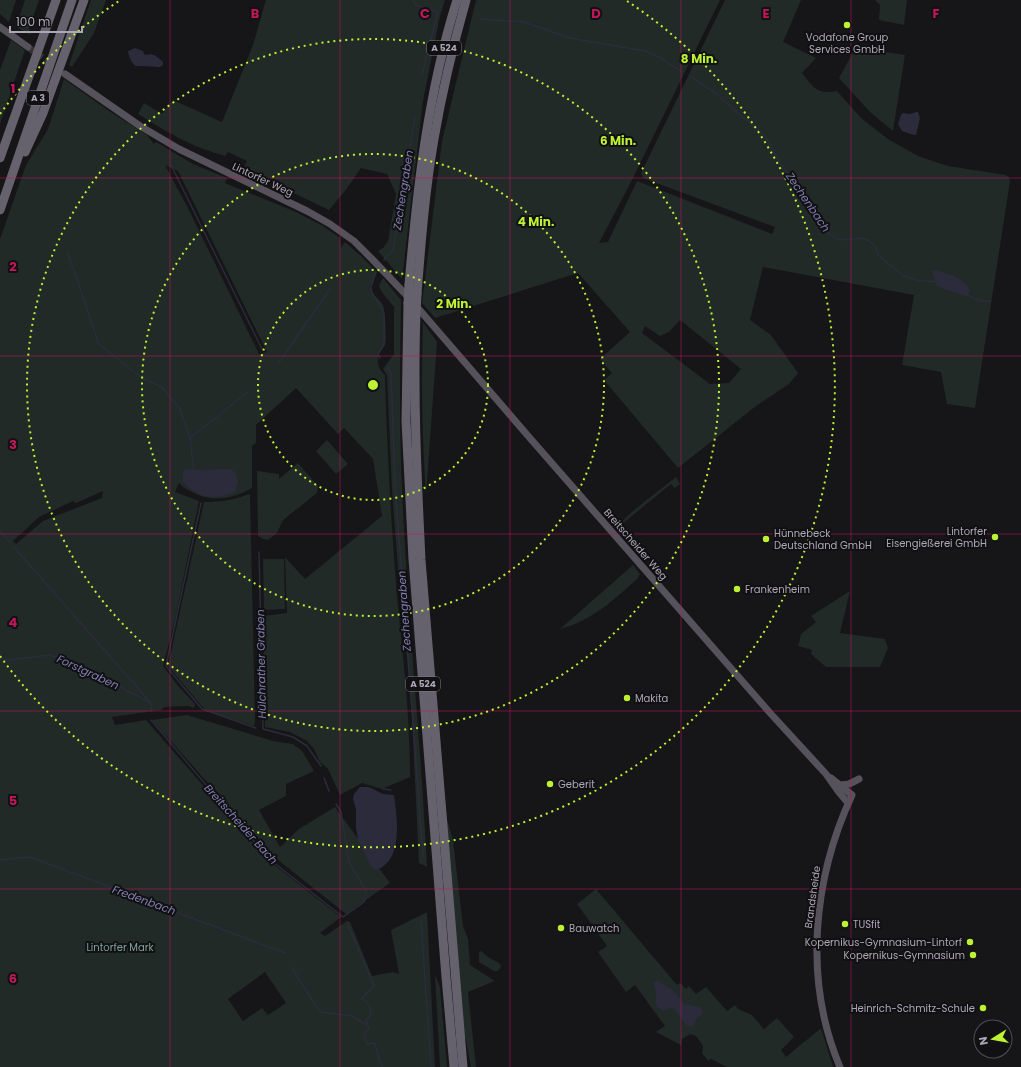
<svg xmlns="http://www.w3.org/2000/svg" width="1021" height="1067" viewBox="0 0 1021 1067" font-family="Poppins,sans-serif">
<style>
.green{fill:#212a27;fill-rule:evenodd}
.water{fill:#2c2b3b}
.lines{fill:none;stroke-linecap:round;stroke-linejoin:round}
.stream{stroke:#2c2b3b;stroke-width:1.5}
.major-tunnel{stroke:#343237;stroke-width:7;stroke-dasharray:7 3.5;stroke-linecap:butt}
.major{stroke:#56525b;stroke-width:7}
.highway{stroke:#66626d;stroke-width:9}
.highway-bridge{stroke:#66626d;stroke-width:9}
.grid{fill:none;stroke:#c2185b;stroke-width:1;stroke-opacity:0.55}
.ring{fill:none;stroke:#bdf134;stroke-width:2;stroke-dasharray:2 4}
.poi-dot{fill:#bdf134;stroke:#111012;stroke-width:1.5}
.labels{text-anchor:middle;stroke-width:4;stroke-linejoin:round;paint-order:stroke}
.shield{fill:#111012;stroke:#7e7a86;stroke-width:1}
.shield-label{font-size:9px;font-weight:bold;fill:#aca7b7}
.poi-label{font-size:10px;fill:#aca7b7;stroke:#111012;text-anchor:start}
.street-label{font-size:10px;fill:#aca7b7;stroke:#111012}
.park-label{font-size:10px;fill:#7ea296;stroke:#111012}
.water-label{font-size:11px;font-style:italic;fill:#827eb2;stroke:#111012}
.grid-label{font-size:13px;text-anchor:middle;font-weight:bold;fill:#c2185b;stroke:#111012;stroke-width:4;stroke-linejoin:round;paint-order:stroke}
.centre{fill:#bdf134;stroke:#111012;stroke-width:2}
.ring-label{font-size:12px;text-anchor:middle;font-weight:bold;fill:#bdf134;stroke:#111012;stroke-width:4;stroke-linejoin:round;paint-order:stroke}
</style>
<rect width="100%" height="100%" fill="#161517"/>
<g class="green">
<polygon points="0,0 16,0 9,22 0,14"/>
<polygon points="25,0 39,0 29,29 31,35 16,27"/>
<polygon points="91,0 106,0 94,33 72,67 69,65"/>
<path d="M266,0H445L440,16L423,101L402,279L378,251L383,248L388,241L396,194L387,174L361,168L345,191L329,210L243,169L247,161L228,152L225,156C191,147 167,132 138,114L144,103L162,114L173,100L222,122L253,45Z"/>
<path d="M476,0H720L631,182L599,243L608,242L637,181L772,234L775,227L643,178L641,173L725,0H801L783,42L816,58L802,73C814,88 817,95 837,91L861,118L888,139L918,156L948,166L1006,175L1009,177L1010,181L975,408L947,404L941,372L902,365L914,295L763,267L750,320L771,335L798,373L789,384L756,406L678,468L604,380L612,373L600,359L630,332L578,273L435,318L422,303L442,141ZM680,320L741,369L729,383L710,384L642,333L645,326L660,336L669,332Z"/>
<polygon points="875,0 907,0 904,25 879,20 880,5"/>
<polygon points="11,40 25,50 0,124 0,70"/>
<polygon points="856,47 863,50 867,49 905,55 893,131 870,112 839,78"/>
<path d="M64,79L109,111L147,135L154,144L156,142L193,164L227,178L225,183L296,212L323,226L340,238L341,248L345,242L361,256L377,272L370,287C373,295 378,298 383,305C385,309 387,340 385,345C384,348 381,350 380,353C375,361 379,370 385,375C387,449 391,523 397,596C403,656 410,716 410,777L382,789L362,783L340,795L328,769L320,762L314,749L307,741L290,732L265,727L263,616L287,613L285,557L305,579L382,516L373,459L344,428L338,434L296,388L256,425V443L252,446V488C233,499 212,503 192,492C187,489 183,488 179,483L175,492L199,501L175,620L163,666L178,686L195,704L194,708L188,706L164,707L161,710L112,717L115,725L146,720L268,860L341,917L320,933L325,936L347,921L350,922L372,976L393,972L399,974L391,930L427,912L435,1067H0V239L26,165L48,129ZM165,165L178,171L267,352L259,354L190,212ZM103,491L102,498L43,521L16,544L13,541L39,517L73,501L76,503ZM265,972L286,1003L268,1015L262,1008L243,1021L228,999Z"/>
<path d="M383,278L401,300C400,362 399,424 402,487C407,614 421,741 427,867L419,863L412,719L407,657L400,595L392,490L387,375L383,369L394,354V307L381,291L379,285Z"/>
<path d="M423,322L437,342L426,496C422,438 421,380 423,322Z"/>
<polygon points="327,440 348,464 336,474 316,451"/>
<polygon points="298,463 318,486 317,493 283,520 277,533 268,540 263,539 258,536 257,471 279,474 279,479"/>
<path d="M676,477L680,484L675,488L671,484L616,529C622,517 663,488 676,477Z"/>
<path d="M250,494L255,721L254,726L206,711L168,666L204,502C221,502 233,500 250,494Z"/>
<polygon points="263,559 284,559 285,609 264,610"/>
<path d="M633,565L640,574L637,579C614,600 591,621 560,629Z"/>
<polygon points="850,591 840,633 885,639 888,648 880,667 826,667 811,654 812,650 798,646 801,634 816,622 811,616"/>
<polygon points="187,715 273,741 293,744 302,751 314,771 286,784 286,796 259,810 280,847 299,829 335,807 390,883 346,914 273,856 152,720"/>
<polygon points="446,816 453,840 463,926 468,939 470,965 495,981 468,992 476,1067 471,1067 464,1030"/>
<polygon points="596,889 677,985 680,983 686,989 689,986 696,994 706,987 727,1011 735,1005 738,1009 752,1015 764,1029 777,1018 794,1037 781,1050 786,1057 821,1028 833,1067 727,1067 711,1059 708,1061 702,1053 703,1046 696,1036 690,1034 682,1039 681,1046 679,1044 656,1032 665,1026 635,985 626,992 598,952 607,946 577,904"/>
<polygon points="481,951 488,957 499,963 501,967 498,971 494,971 479,962 479,952"/>
<polygon points="435,975 440,987 447,1067 440,1067"/>
</g>
<g class="water">
<path d="M135,48L143,51L144,54L147,55L151,54L156,56L163,62V65L160,67C156,67 138,66 136,66C132,64 128,55 128,51Z"/>
<polygon points="916,112 918,112 920,118 916,135 914,135 902,131 898,124 901,115 903,113 910,114"/>
<path d="M934,270C948,274 964,277 970,291L967,297L937,286C935,282 935,277 932,272Z"/>
<path d="M185,469L199,470L230,469L236,473L238,482L235,492C213,501 199,498 183,482V474Z"/>
<path d="M360,787H369L383,794L394,795C397,817 404,861 376,870L372,868L358,840L356,828V809L353,799L354,794Z"/>
<polygon points="658,981 674,991 684,1004 700,1007 703,1012 702,1015 697,1018 692,1027 686,1025 673,1007 664,1011 657,1007 656,1003 656,993 653,982"/>
</g>
<g class="lines">
<g class="stream">
<polyline points="413,0 416,5 438,12 422,75"/>
<polyline points="480,19 524,22 570,38 645,51 659,57 682,72"/>
<polyline points="691,77 714,92 765,136 776,156 828,233 837,239 848,240 862,238 869,241 875,246 878,255 903,276 917,280 935,282"/>
<polyline points="171,165 262,349"/>
<polyline points="67,251 99,344 142,378 162,387 180,409 190,438 194,471"/>
<polyline points="384,260 393,249 415,117"/>
<polyline points="376,272 371,287 372,294 381,306 384,314 384,344 378,354 380,358"/>
<polyline points="967,295 980,301 990,301"/>
<polyline points="278,364 330,289"/>
<polyline points="387,368 391,373 395,484 423,856"/>
<polyline points="190,438 248,392"/>
<polyline points="201,503 166,666 202,709 256,728"/>
<polyline points="0,531 10,542"/>
<polyline points="13,546 150,702 152,711"/>
<polyline points="259,552 263,729 293,737 307,746 321,766"/>
<polyline points="0,659 9,660 50,655 72,662 149,702"/>
<polyline points="151,720 269,859 343,917 364,902 366,897"/>
<polyline points="324,778 329,791"/>
<polyline points="383,789 391,790"/>
<polyline points="336,804 341,812 349,862 366,891"/>
<polyline points="0,860 30,857 285,953"/>
<polyline points="421,920 431,1067"/>
<path d="M348,925L374,986L362,998L370,1006L371,1014L366,1020L369,1028L364,1034L367,1044L374,1043C379,1051 378,1060 382,1067"/>
<polyline points="291,967 320,1012 352,1016 369,1027"/>
</g>
<polyline class="major-tunnel" points="28,47 53,66"/>
<g class="major">
<polyline points="0,27 28,47"/>
<polyline points="65,74 140,126 179,149 307,211 330,224 354,241 372,259 411,300 529,437 771,714 826,774 838,791 848,803"/>
<path d="M831,778L852,795C813,879 803,980 840,1067"/>
<polyline points="841,785 849,784 859,779"/>
</g>
<g class="highway">
<polyline points="25,152 43,113 84,0"/>
<polyline points="0,158 56,0"/>
<polyline points="0,210 72,0"/>
<path d="M409,285C417,189 428,92 457,0"/>
<path d="M417,294C421,242 425,191 434,139C442,92 453,46 466,0"/>
<polyline points="408,303 406,421 413,559 446,977 454,1067"/>
<path d="M416,313C413,396 417,478 421,560L463,1067"/>
</g>
<g class="highway-bridge">
<polyline points="408,303 409,285"/>
<polyline points="416,313 417,294"/>
</g>
</g>
<path class="grid" d="M170,0V1067M340,0V1067M510,0V1067M681,0V1067M851,0V1067M0,178H1021M0,356H1021M0,534H1021M0,711H1021M0,889H1021"/>
<g class="ring">
<circle cx="373" cy="385" r="115"/>
<circle cx="373" cy="385" r="231"/>
<circle cx="373" cy="385" r="346"/>
<path d="M0 114A461 461 0 0 1 119 1M627 1A461 461 0 1 1 0 656"/>
</g>
<g class="poi-dot">
<circle cx="847" cy="25" r="4"/>
<circle cx="995" cy="537" r="4"/>
<circle cx="766" cy="539" r="4"/>
<circle cx="737" cy="589" r="4"/>
<circle cx="627" cy="698" r="4"/>
<circle cx="550" cy="784" r="4"/>
<circle cx="845" cy="924" r="4"/>
<circle cx="561" cy="928" r="4"/>
<circle cx="970" cy="942" r="4"/>
<circle cx="973" cy="955" r="4"/>
<circle cx="983" cy="1008" r="4"/>
</g>
<g class="labels">
<g class="shield">
<rect x="427" y="41" width="34" height="14" rx="3"/>
<rect x="27" y="91" width="22" height="14" rx="3"/>
<rect x="406" y="677" width="34" height="14" rx="3"/>
</g>
<g class="shield-label">
<text x="444" y="51">A 524</text>
<text x="38" y="101">A 3</text>
<text x="423" y="687">A 524</text>
</g>
<g class="poi-label">
<text x="847" y="41" text-anchor="middle">Vodafone Group<tspan x="847" dy="12">Services GmbH</tspan></text>
<text x="987" y="535" text-anchor="end">Lintorfer<tspan x="987" dy="12">Eisengießerei GmbH</tspan></text>
<text x="774" y="537">Hünnebeck<tspan x="774" dy="12">Deutschland GmbH</tspan></text>
<text x="745" y="593">Frankenheim</text>
<text x="635" y="702">Makita</text>
<text x="558" y="788">Geberit</text>
<text x="853" y="928">TUSfit</text>
<text x="569" y="932">Bauwatch</text>
<text x="962" y="946" text-anchor="end">Kopernikus-Gymnasium-Lintorf</text>
<text x="965" y="959" text-anchor="end">Kopernikus-Gymnasium</text>
<text x="975" y="1012" text-anchor="end">Heinrich-Schmitz-Schule</text>
</g>
<g class="street-label">
<text transform="translate(263 179) rotate(25)" y="4">Lintorfer Weg</text>
<text transform="translate(636 544) rotate(49)" y="4">Breitscheider Weg</text>
<text transform="translate(812 897) rotate(-82)" y="4">Brandsheide</text>
</g>
<g class="park-label">
<text x="120" y="951">Lintorfer Mark</text>
</g>
<g class="water-label">
<text transform="translate(403 190) rotate(-81)" y="4">Zechengraben</text>
<text transform="translate(808 202) rotate(56)" y="4">Zechenbach</text>
<text transform="translate(404 611) rotate(-94)" y="4">Zechengraben</text>
<text transform="translate(261 664) rotate(-91)" y="4">Hülchrather Graben</text>
<text transform="translate(88 672) rotate(25)" y="4">Forstgraben</text>
<text transform="translate(241 824) rotate(48)" y="4">Breitscheider Bach</text>
<text transform="translate(144 900) rotate(20)" y="4">Fredenbach</text>
</g>
</g>
<g class="grid-label">
<text x="255" y="18">B</text>
<text x="425" y="18">C</text>
<text x="596" y="18">D</text>
<text x="766" y="18">E</text>
<text x="936" y="18">F</text>
<text x="13" y="93">1</text>
<text x="13" y="271">2</text>
<text x="13" y="449">3</text>
<text x="13" y="627">4</text>
<text x="13" y="805">5</text>
<text x="13" y="983">6</text>
</g>
<circle cx="373" cy="385" r="6" class="centre"/>
<g class="ring-label">
<text x="699" y="63">8 Min.</text>
<text x="618" y="145">6 Min.</text>
<text x="536" y="226">4 Min.</text>
<text x="454" y="308">2 Min.</text>
</g>
<g transform="translate(993 1039) rotate(259)"><circle r="19" fill="#111012" stroke="#4f4c54"/>
<path d="M0-3L7 15L0 10L-7 15Z" fill="#bdf134"/>
<text y="-6" font-size="11" font-weight="bold" text-anchor="middle" fill="#aca7b7">N</text>
</g>
<path d="M10 26v6h72v-6" fill="none" stroke="#aca7b7" stroke-width="2"/>
<text x="16" y="26" font-size="12" fill="#aca7b7" stroke="#111012" stroke-width="3" paint-order="stroke">100 m</text>
</svg>
